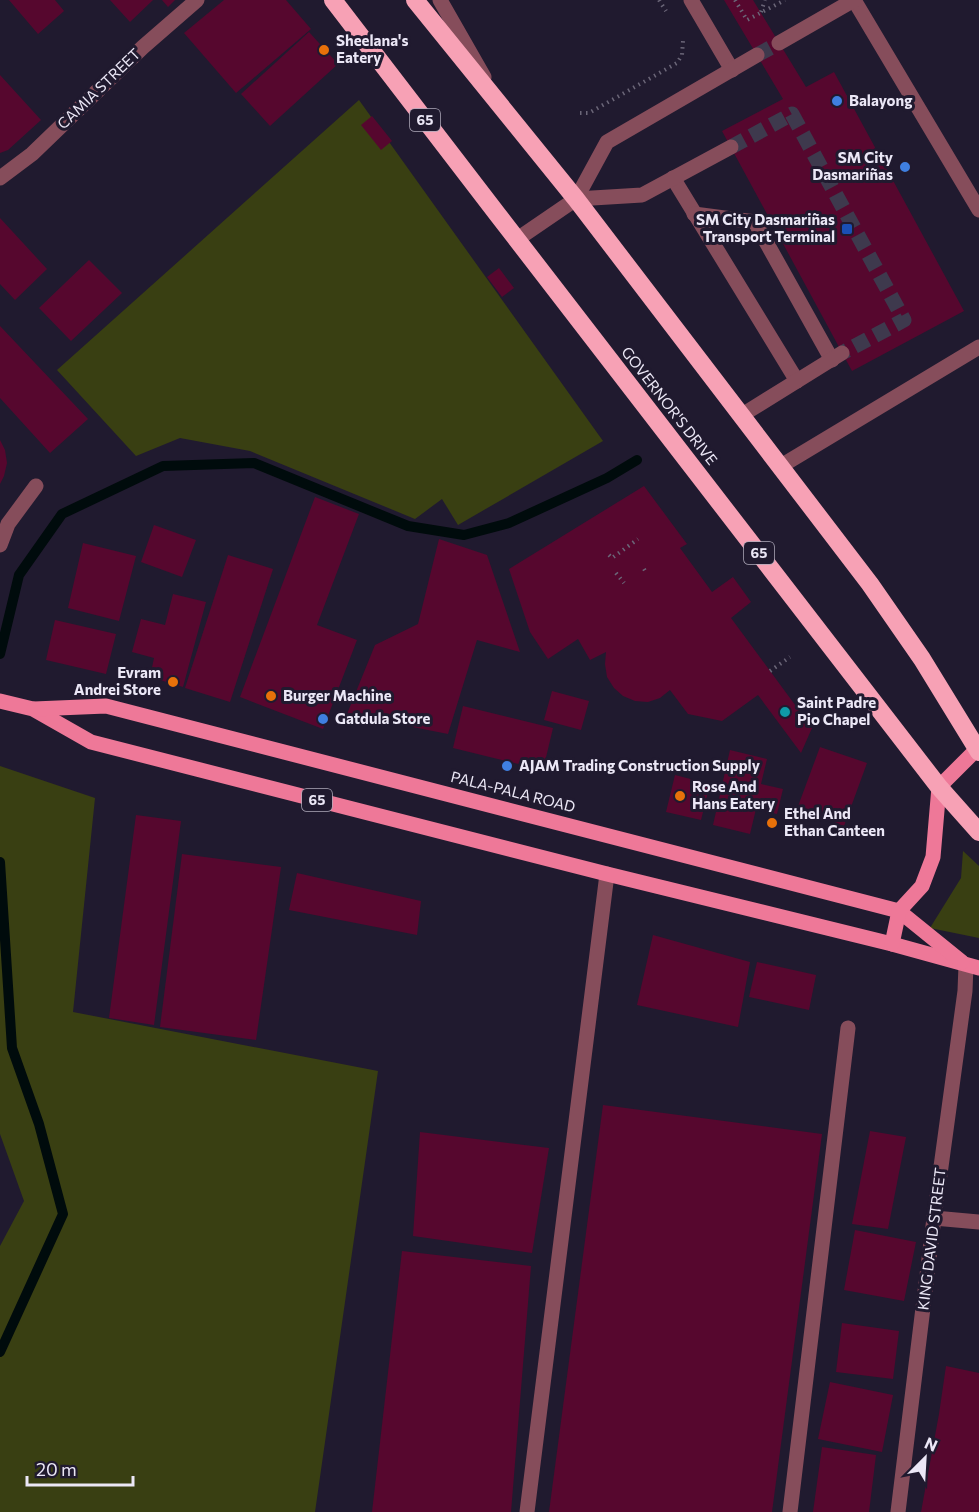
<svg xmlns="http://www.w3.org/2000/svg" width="979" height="1512" viewBox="0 0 979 1512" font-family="Commissioner,sans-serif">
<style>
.green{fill:#393f12}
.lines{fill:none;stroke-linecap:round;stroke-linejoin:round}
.stream{stroke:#000b0c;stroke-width:10}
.building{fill:#56072e}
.minor-tunnel{stroke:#3e394d;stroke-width:15;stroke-dasharray:15 8;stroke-linecap:butt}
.path{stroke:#6b6678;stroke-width:4;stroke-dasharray:1.5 4.5;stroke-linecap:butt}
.minor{stroke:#864d5b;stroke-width:15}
.major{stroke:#ee7898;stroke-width:15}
.highway{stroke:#f7a1b5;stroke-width:18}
.food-dot{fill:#e8710a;stroke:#201a2f;stroke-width:2}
.shop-dot{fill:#3f7fe0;stroke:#201a2f;stroke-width:2}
.transit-dot{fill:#1a4fb4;stroke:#201a2f;stroke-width:2}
.culture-dot{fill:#0f9aa8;stroke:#201a2f;stroke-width:2}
.labels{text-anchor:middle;stroke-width:6;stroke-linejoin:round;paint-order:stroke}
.shield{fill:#201a2f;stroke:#aeaaba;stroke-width:1.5}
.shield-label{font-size:14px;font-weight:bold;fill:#ebe7f6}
.poi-label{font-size:15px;font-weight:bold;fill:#ebe7f6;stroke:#201a2f;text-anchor:start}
.street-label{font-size:15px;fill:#ebe7f6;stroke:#201a2f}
</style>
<rect width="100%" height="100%" fill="#201a2f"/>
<g class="green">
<polygon points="359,100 603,441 458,525 442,499 415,519 250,451 180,438 136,456 57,370"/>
<polygon points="0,766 95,798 73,1012 378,1071 315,1512 0,1512 0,1246 24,1201 0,1134"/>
<polygon points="963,851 979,866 979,938 930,928 961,878"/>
</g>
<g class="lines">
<g class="stream">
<polyline points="0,654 19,575 62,514 163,466 254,463 408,526 464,535 509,523 607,478 637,460"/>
<polyline points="0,862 12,1048 39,1124 63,1214 0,1352"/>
</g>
</g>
<g class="building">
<polygon points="9,0 55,0 64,11 38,34"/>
<polygon points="110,0 153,0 130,22"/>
<polygon points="162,0 175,0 168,7"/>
<polygon points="224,0 286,0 311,29 236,93 184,33"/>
<polygon points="724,0 753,0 806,87 834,72 964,311 852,371 722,131 783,99"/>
<polygon points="309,32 338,64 270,126 241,94"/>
<polygon points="0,75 41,120 8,150 0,153"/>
<polygon points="372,116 392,141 381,150 361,125"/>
<polygon points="0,218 47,269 15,300 0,284"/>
<polygon points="89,260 122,293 71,341 39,308"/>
<polygon points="499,268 514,288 502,297 487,277"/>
<polygon points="0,326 88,419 50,453 0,398"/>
<polygon points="0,440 5,450 7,463 4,476 0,484"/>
<polygon points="644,486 687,544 680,548 712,592 733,577 751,602 731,618 812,728 801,753 758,695 722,721 688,714 670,690 660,698 648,702 635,701 623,696 614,688 607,677 605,664 606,652 590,660 578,639 548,659 530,632 509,569"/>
<polygon points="315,497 359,514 317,625 357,640 323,729 240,697"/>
<polygon points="154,525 196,540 182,577 141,562"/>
<polygon points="439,539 487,555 520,652 477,640 448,734 347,714 375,645 418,624"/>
<polygon points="83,543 136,556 119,621 68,608"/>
<polygon points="228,555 273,569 230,702 185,688"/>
<polygon points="173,594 206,602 183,687 150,677 154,658 132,652 141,619 165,625"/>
<polygon points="55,620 116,634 106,674 46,660"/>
<polygon points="552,691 589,701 581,730 544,720"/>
<polygon points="463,706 553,728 543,770 453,748"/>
<polygon points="820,747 867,763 844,826 797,809"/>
<polygon points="730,750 767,759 761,784 783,789 777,814 756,809 750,834 713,825"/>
<polygon points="675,775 710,784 701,820 666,812"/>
<polygon points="136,815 181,821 154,1025 109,1018"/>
<polygon points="182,854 281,867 256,1040 160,1027"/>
<polygon points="297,873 421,901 417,935 289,910"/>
<polygon points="653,935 750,962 738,1027 637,1005"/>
<polygon points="757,962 816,975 809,1010 749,997"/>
<polygon points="603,1105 822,1134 772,1512 549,1512"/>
<polygon points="870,1131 906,1137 888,1229 852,1224"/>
<polygon points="420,1132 549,1148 532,1253 413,1236"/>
<polygon points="855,1230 916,1242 904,1301 844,1290"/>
<polygon points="402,1251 531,1266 511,1512 372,1512"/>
<polygon points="842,1323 899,1331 893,1379 836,1372"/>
<polygon points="946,1366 979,1373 979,1512 921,1512 939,1414"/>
<polygon points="830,1382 893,1395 882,1452 818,1439"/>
<polygon points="822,1447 876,1455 869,1512 813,1512"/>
</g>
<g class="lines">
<g class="minor-tunnel">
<polyline points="757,55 779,43"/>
<polyline points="731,147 792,114 904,320 842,353"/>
</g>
<g class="path">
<polyline points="659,0 666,11"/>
<polyline points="735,0 747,20 785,0"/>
<polyline points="761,12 765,0"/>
<polyline points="580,113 589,113 677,63 682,55 683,41"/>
<polyline points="609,555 612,558 638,539"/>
<polyline points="644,569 646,572"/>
<polyline points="616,573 624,583"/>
<polyline points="770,671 790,657"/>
</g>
<g class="minor">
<polyline points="440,0 484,77"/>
<polyline points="691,0 732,70"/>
<polyline points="854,0 979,210"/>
<polyline points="779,43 854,0"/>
<polyline points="0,178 32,154 143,47 197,0"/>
<polyline points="673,178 797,381"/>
<polyline points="576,199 642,195 731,147"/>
<polyline points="694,214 755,222 832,360"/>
<polyline points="516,240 576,199 607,142 757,55"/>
<polyline points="742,415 842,353"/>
<polyline points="781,466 979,347"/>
<polyline points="0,545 8,524 36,486"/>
<polyline points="934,1218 979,1222"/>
<polyline points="527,1512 607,874"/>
<polyline points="790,1512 848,1028"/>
<polyline points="898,1512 934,1218 965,991 966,965"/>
</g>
<g class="major">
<polyline points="0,701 33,709 91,742 607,874 892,944 979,968"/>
<polyline points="34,709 106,706 899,911 962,962"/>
<polyline points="892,944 899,911 922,886 933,857 939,787 977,749"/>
</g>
<g class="highway">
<path d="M333,0C534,263 737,524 939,787L979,832"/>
<polyline points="415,0 576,199 870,584 922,659 979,752"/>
</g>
</g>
<g class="food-dot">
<circle cx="324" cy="50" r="6"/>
<circle cx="173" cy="682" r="6"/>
<circle cx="271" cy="696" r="6"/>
<circle cx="680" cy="796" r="6"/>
<circle cx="772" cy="823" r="6"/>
</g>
<g class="shop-dot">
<circle cx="837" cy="101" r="6"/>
<circle cx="905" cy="167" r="6"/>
<circle cx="323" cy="719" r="6"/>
<circle cx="507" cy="766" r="6"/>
</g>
<rect class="transit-dot" x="841" y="223" width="12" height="12" rx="3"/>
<circle class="culture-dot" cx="785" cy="712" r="6"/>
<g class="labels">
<g class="shield">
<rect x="410" y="109" width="30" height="22" rx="4.5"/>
<rect x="744" y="542" width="30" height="22" rx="4.5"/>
<rect x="302" y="789" width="30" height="22" rx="4.5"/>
</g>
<g class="shield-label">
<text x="425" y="125">65</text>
<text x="759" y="558">65</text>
<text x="317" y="805">65</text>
</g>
<g class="poi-label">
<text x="336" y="46">Sheelana's<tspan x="336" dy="17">Eatery</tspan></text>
<text x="849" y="106">Balayong</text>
<text x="893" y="163" text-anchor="end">SM City<tspan x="893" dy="17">Dasmariñas</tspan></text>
<text x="835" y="225" text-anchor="end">SM City Dasmariñas<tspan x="835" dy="17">Transport Terminal</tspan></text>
<text x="161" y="678" text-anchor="end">Evram<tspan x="161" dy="17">Andrei Store</tspan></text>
<text x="283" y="701">Burger Machine</text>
<text x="797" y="708">Saint Padre<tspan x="797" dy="17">Pio Chapel</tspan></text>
<text x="335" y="724">Gatdula Store</text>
<text x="519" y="771">AJAM Trading Construction Supply</text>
<text x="692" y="792">Rose And<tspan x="692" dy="17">Hans Eatery</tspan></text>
<text x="784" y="819">Ethel And<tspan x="784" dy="17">Ethan Canteen</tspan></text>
</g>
<g class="street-label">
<text transform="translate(99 89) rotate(-44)" y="5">CAMIA STREET</text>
<text transform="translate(669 406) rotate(52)" y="5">GOVERNOR'S DRIVE</text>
<text transform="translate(513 792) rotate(14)" y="5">PALA-PALA ROAD</text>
<text transform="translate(932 1239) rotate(-83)" y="5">KING DAVID STREET</text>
</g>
</g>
<g transform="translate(925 1458) rotate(24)" stroke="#201a2f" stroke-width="4.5" paint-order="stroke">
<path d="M0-4.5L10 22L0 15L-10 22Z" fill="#ebe7f6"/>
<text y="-9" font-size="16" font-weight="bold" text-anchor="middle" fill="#ebe7f6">N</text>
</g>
<path d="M27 1476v9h106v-9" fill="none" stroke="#ebe7f6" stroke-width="3"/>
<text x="36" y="1476" font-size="18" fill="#ebe7f6" stroke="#201a2f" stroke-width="4.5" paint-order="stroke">20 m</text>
</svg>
